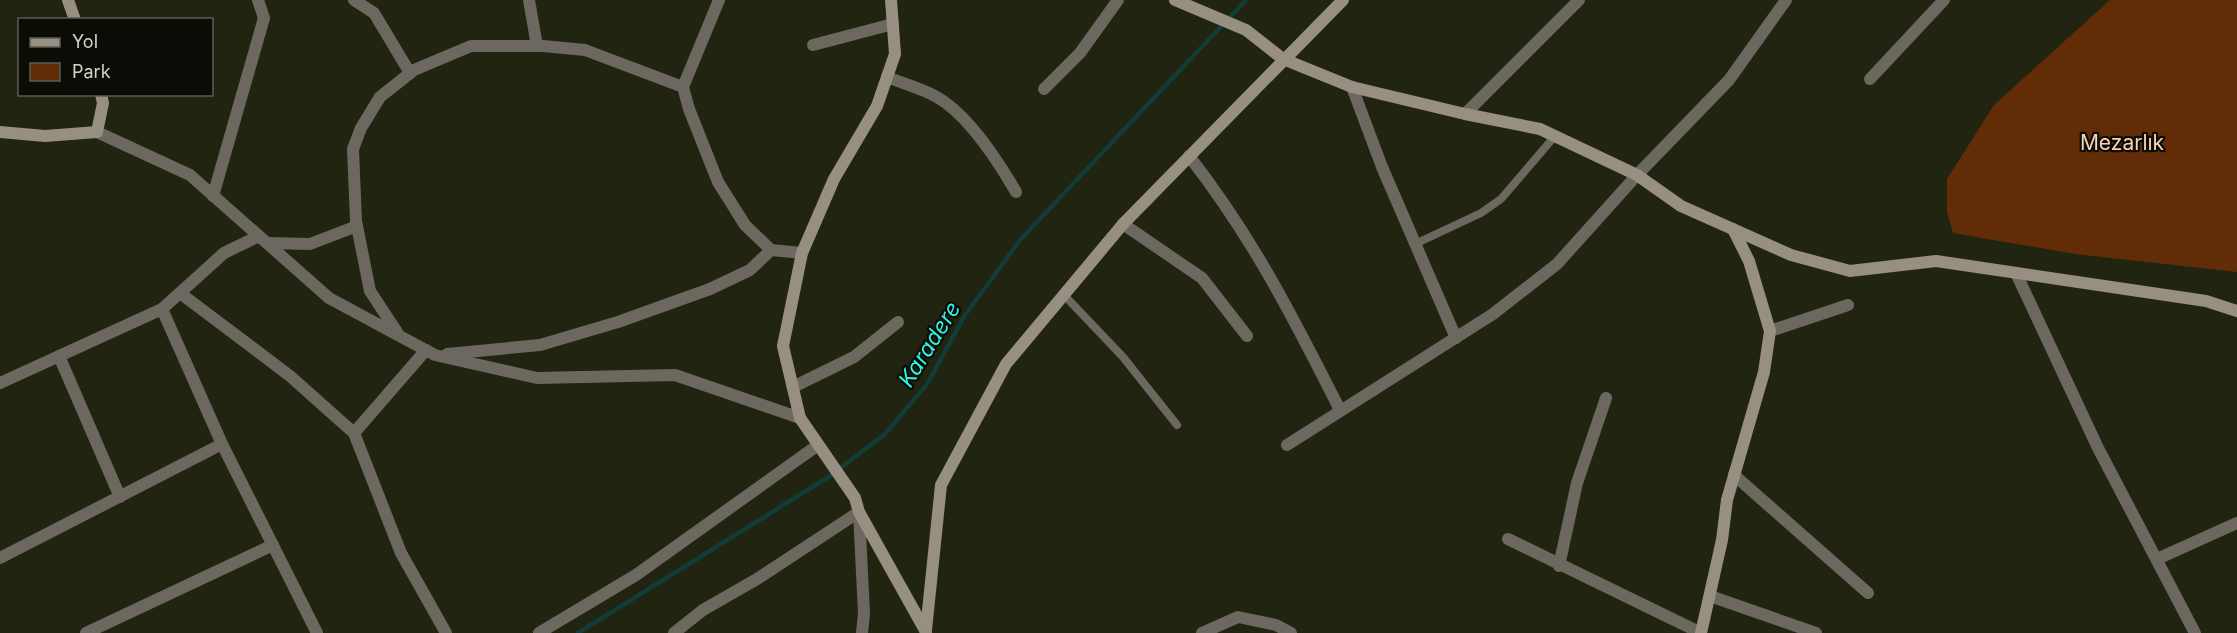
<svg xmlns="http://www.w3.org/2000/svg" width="2237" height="633" viewBox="0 0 2237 633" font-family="Inter,sans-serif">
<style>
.green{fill:#622c06}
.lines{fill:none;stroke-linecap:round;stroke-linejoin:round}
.stream{stroke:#113c37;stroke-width:4.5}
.lane{stroke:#6c685f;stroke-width:8}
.street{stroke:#6c685f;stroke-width:12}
.secondary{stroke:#978f81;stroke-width:12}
.labels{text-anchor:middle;stroke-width:4.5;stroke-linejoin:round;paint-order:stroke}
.park-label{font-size:21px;fill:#fbcfb8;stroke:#0b0c05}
.water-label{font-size:22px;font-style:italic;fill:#2ef5e3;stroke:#0b0c05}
</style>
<rect width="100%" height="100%" fill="#202411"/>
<polygon class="green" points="2110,0 2237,0 2237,272 2075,254 1953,233 1947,212 1947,179 1994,105"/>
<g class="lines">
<polyline class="stream" points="578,633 830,476 885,434 927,384 965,315 1021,239 1246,0"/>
<g class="lane">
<polyline points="1415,244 1481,213 1501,199 1555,136"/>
<polyline points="1064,295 1123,357 1177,425"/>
</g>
<g class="street">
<polyline points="354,0 374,13 410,73"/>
<polyline points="529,0 537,46"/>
<polyline points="719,0 683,87 689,109 718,182 745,225 771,250 802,253"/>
<polyline points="813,45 893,24"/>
<path d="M887,77C902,83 920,88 935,96C967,113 998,161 1016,192"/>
<polyline points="1870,79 1944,0"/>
<polyline points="1352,87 1382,167 1456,338"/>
<polyline points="1044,89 1080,53 1118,0"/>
<polyline points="1465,114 1579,0"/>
<polyline points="97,132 190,175 329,298 435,355 537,378 675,375 800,418"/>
<path d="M1189,156C1253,238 1294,319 1340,410"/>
<polyline points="213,196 264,18 258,0"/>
<polyline points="1123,224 1202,278 1247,336"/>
<polyline points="257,237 224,253 162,309 222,444 317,633"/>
<polyline points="267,243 310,244 357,226"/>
<polyline points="2016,273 2098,448 2195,633"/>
<polyline points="180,293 290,376 354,433 401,553 446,633"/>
<polyline points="1770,331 1848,305"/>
<polyline points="397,332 370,291 356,221 353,149 361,128 380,97 414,70 471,46 543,46 585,50 683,87"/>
<polyline points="447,354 540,345 618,322 710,289 750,270 771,250"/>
<polyline points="59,356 120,497"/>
<polyline points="0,383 162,309"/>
<polyline points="793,387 854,357 898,322"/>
<polyline points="354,433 426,350"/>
<polyline points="1287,445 1493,314 1557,264 1637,175 1729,80 1786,0"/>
<polyline points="1734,475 1868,593"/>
<polyline points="1508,539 1701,633"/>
<polyline points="0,558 222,444"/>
<polyline points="2157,559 2237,523"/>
<polyline points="1559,566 1577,483 1606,398"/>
<polyline points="1710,596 1816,633"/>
<polyline points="86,633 273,545"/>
<polyline points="539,633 636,575 818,445"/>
<polyline points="674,633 703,610 757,579 859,512 864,614 862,633"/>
<polyline points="1202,633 1238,617 1276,625 1291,633"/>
</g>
<g class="secondary">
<polyline points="68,0 75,20"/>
<polyline points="891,0 895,54 877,106 834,179 802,253 783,346 800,418 855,498 859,512 926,632"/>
<polyline points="1175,0 1246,30 1283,59 1352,87 1465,114 1540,129 1637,175 1681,206 1791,255 1850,271 1936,261 2206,301 2237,311"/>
<polyline points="0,132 45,136 97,132 103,103 101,94"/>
<polyline points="926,630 941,485 1006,364 1123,224 1343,0"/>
<polyline points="1701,633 1722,540 1727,500 1764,372 1770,331 1749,261 1733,229"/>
</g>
</g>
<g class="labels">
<g class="park-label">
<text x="2122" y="150">Mezarlık</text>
</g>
<g class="water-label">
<text transform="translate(929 344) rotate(-58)" y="8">Karadere</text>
</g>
</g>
<rect x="18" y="18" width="195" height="78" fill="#0b0c05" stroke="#5a5c53" stroke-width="1.5"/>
<rect x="30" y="38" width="30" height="9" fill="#978f81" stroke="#5a5c53" stroke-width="1.5"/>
<text x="72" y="48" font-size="18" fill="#d1d4c8">Yol</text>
<rect x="30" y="63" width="30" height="18" fill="#622c06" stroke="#5a5c53" stroke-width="1.5"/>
<text x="72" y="78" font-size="18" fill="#d1d4c8">Park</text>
</svg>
